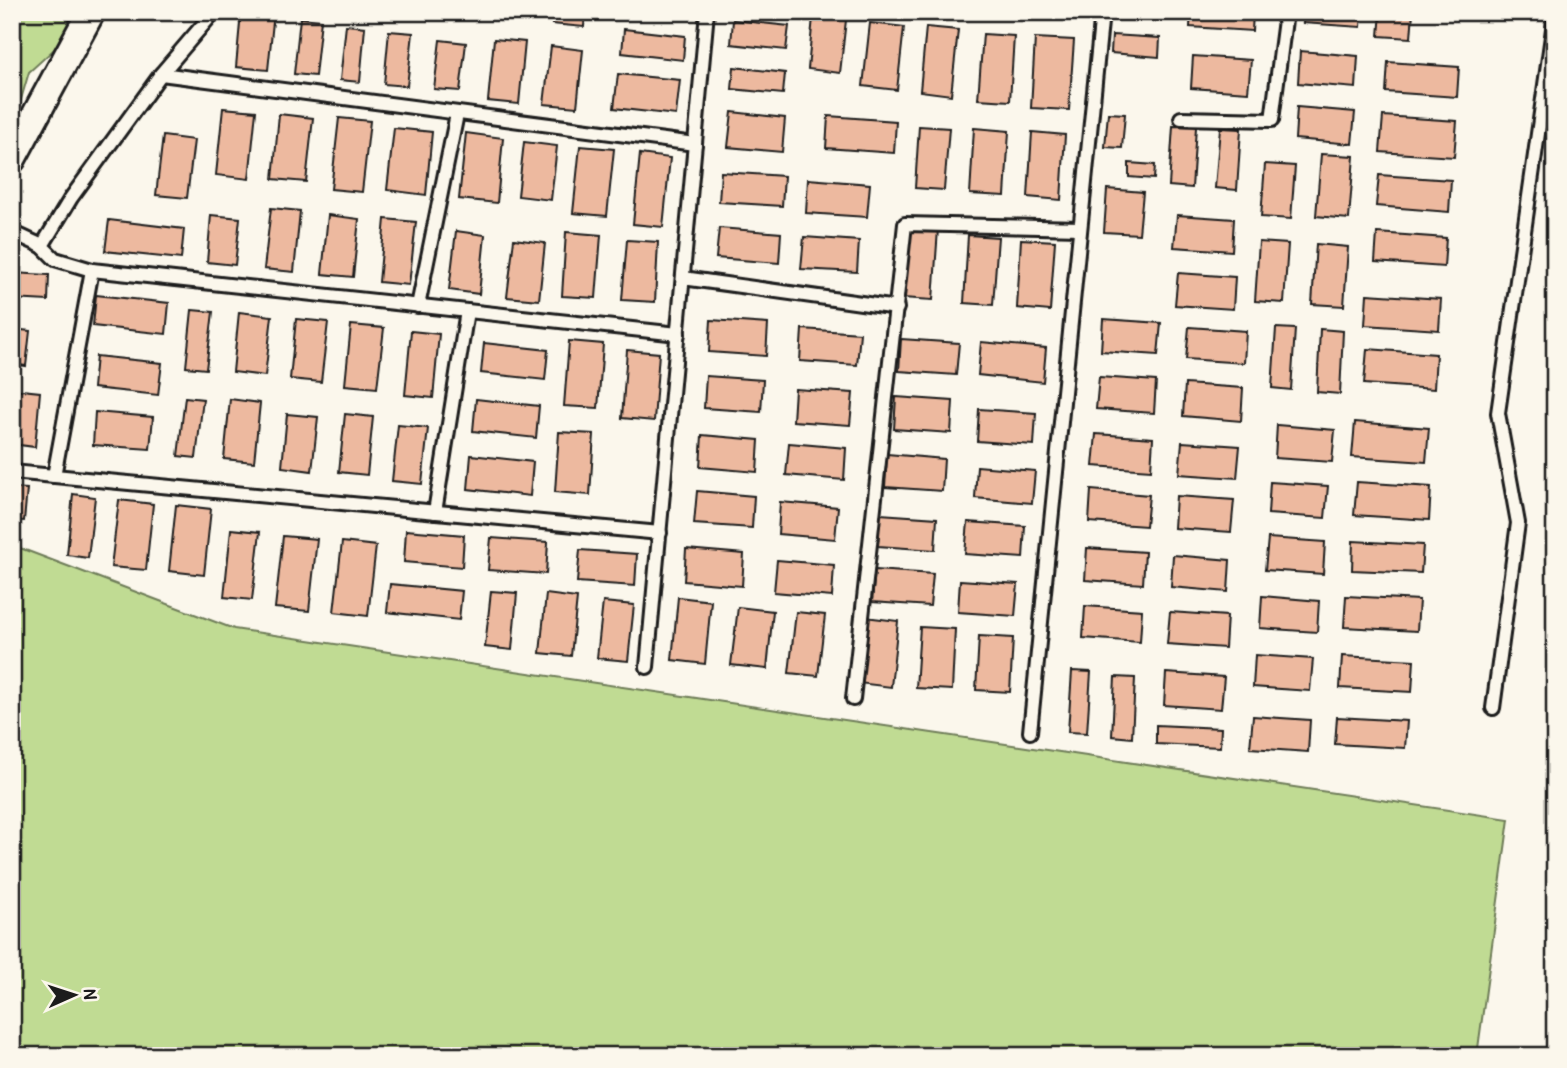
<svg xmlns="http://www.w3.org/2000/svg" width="1567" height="1068" viewBox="0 0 1567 1068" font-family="'Patrick Hand',sans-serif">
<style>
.green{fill:#c0db93;stroke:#6e7c58;stroke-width:2}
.building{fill:#edb99f;stroke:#1c1c1c;stroke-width:2}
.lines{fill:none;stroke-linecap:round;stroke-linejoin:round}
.service-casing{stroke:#1c1c1c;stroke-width:18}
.minor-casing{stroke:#1c1c1c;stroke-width:32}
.service{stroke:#fbf7ec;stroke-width:12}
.minor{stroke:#fbf7ec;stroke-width:26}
</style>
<rect width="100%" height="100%" fill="#fbf7ec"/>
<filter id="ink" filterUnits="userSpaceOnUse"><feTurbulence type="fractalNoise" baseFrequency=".0143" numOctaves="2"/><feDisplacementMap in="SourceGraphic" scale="14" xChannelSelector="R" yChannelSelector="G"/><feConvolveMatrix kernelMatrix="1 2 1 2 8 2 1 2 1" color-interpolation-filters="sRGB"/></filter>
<g filter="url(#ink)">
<g class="green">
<polygon points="12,12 76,12 61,43 29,72 12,130"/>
<polygon points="12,545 234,629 1509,819 1477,1056 12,1056"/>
</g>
<g class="building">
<polygon points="241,12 274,12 268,70 236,67"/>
<polygon points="553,12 585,12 584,27 552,24"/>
<polygon points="1191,12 1253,12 1252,31 1190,27"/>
<polygon points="1304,12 1362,12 1361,27 1303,23"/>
<polygon points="1381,12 1413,12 1411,38 1379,36"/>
<polygon points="813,17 846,20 840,73 808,69"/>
<polygon points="300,18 321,20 315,76 294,74"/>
<polygon points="733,20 789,26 786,50 731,44"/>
<polygon points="870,23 904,27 897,90 863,86"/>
<polygon points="346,25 365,27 360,82 340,80"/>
<polygon points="926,27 958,30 951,95 920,91"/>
<polygon points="624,29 685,36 683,60 622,53"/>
<polygon points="389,31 413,33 407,86 384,84"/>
<polygon points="983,34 1014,36 1010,101 978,99"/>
<polygon points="1112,35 1160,38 1159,57 1111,53"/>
<polygon points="1035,38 1074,40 1069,110 1031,108"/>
<polygon points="494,39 525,42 519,104 488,101"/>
<polygon points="440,40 466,43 460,91 434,89"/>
<polygon points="551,46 583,50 577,107 544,104"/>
<polygon points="1300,51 1358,56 1356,88 1298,83"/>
<polygon points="1193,56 1251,60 1248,92 1191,88"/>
<polygon points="1388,62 1459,67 1457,97 1386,92"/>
<polygon points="734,67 785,73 783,94 732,89"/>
<polygon points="618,74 680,80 676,115 614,108"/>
<polygon points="1297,107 1355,112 1352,144 1295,139"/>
<polygon points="223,108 256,111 249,179 216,175"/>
<polygon points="732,112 785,118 782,152 728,147"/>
<polygon points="1108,113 1125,114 1122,148 1105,147"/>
<polygon points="279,114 313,118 306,182 273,179"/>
<polygon points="828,116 896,121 894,153 826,148"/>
<polygon points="1383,116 1457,121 1454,157 1380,152"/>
<polygon points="339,118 370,121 362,192 331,189"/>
<polygon points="919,126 949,128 944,190 915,188"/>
<polygon points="1173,126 1196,127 1192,188 1169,186"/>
<polygon points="394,128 432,132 426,195 387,190"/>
<polygon points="974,128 1009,131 1005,196 970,194"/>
<polygon points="1220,128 1241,129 1237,190 1215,188"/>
<polygon points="1032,132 1065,135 1061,200 1028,197"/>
<polygon points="466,133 503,138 497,203 459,199"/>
<polygon points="163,136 194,140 187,198 156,195"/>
<polygon points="524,142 557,146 551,200 518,196"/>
<polygon points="580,146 614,149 607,216 573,213"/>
<polygon points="640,154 670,158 663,227 633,224"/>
<polygon points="1321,154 1354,156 1349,219 1316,216"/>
<polygon points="1129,163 1155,165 1154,179 1129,177"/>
<polygon points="1265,164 1295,166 1291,219 1261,217"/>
<polygon points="721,172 784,176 782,206 719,202"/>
<polygon points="1379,175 1451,180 1449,212 1376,206"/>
<polygon points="808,179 870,184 867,217 806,213"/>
<polygon points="1107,189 1143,192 1139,234 1104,232"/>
<polygon points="271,208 300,211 294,272 264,269"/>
<polygon points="211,215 240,218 235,265 207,262"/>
<polygon points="328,215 359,219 353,277 322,274"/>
<polygon points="1177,215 1234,219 1232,251 1174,247"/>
<polygon points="385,219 416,222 409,285 379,282"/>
<polygon points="109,220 184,229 181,259 105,251"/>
<polygon points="906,227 938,229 933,300 902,298"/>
<polygon points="719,228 781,233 779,263 716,258"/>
<polygon points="456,231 485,235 479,294 449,290"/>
<polygon points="566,232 601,235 596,298 562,296"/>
<polygon points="1377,233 1446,238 1444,267 1375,262"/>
<polygon points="968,235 998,237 993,305 964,303"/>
<polygon points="804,237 859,241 857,272 801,269"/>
<polygon points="514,239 545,243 539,300 507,297"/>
<polygon points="1021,239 1055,241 1050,311 1017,308"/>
<polygon points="627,240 658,242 655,302 622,300"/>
<polygon points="1259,242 1288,244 1284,303 1255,301"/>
<polygon points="1316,244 1348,247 1344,306 1312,304"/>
<polygon points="12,273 49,275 48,301 12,299"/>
<polygon points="1178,273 1235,277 1233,309 1175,305"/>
<polygon points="1367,294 1441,299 1439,330 1365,325"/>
<polygon points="96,295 169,303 166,334 93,326"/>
<polygon points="192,310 213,312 206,369 186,367"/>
<polygon points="239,312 272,316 265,376 233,372"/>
<polygon points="296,319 328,322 321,382 290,379"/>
<polygon points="1103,319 1161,323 1158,355 1101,351"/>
<polygon points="711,320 768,324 766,356 709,352"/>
<polygon points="351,325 384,328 377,388 345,385"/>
<polygon points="1189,327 1246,331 1244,363 1186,359"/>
<polygon points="1276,328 1295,329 1291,390 1272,388"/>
<polygon points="12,329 30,331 26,366 12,364"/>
<polygon points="802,329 860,333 857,365 800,361"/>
<polygon points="1320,329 1343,331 1340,394 1317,392"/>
<polygon points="411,331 439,334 433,398 405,395"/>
<polygon points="901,339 959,343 956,375 899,371"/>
<polygon points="569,341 603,344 598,408 564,406"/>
<polygon points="981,342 1046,348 1043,382 978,375"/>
<polygon points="484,343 548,350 545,380 481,373"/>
<polygon points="1367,349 1436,354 1434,389 1364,384"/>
<polygon points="627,350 659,353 654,421 622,418"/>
<polygon points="96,356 162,363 158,395 93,388"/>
<polygon points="706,376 763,380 761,412 704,408"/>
<polygon points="1099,377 1156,381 1154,413 1096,409"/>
<polygon points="1185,384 1243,388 1241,421 1183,416"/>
<polygon points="12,389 40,392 35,447 12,444"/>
<polygon points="795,389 853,393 850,425 793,421"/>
<polygon points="185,397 203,399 196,458 178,456"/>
<polygon points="896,397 953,401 951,433 894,429"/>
<polygon points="230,399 260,403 254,462 224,459"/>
<polygon points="476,399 539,406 536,438 473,431"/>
<polygon points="979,409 1036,413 1034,445 977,441"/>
<polygon points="95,412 153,417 150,449 93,445"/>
<polygon points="287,414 318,417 312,471 282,467"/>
<polygon points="345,414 373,417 367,475 339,472"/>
<polygon points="1355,422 1429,428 1426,462 1352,457"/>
<polygon points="398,425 428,428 422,484 392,481"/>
<polygon points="1277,425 1335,430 1332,462 1275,458"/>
<polygon points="559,432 594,434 590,495 555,492"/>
<polygon points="1096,434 1153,438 1151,470 1093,466"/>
<polygon points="702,435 759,440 757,472 700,467"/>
<polygon points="1182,442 1240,446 1237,478 1179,474"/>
<polygon points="789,443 846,448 844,480 786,475"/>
<polygon points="887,454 944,459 942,491 885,487"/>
<polygon points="471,455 533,462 530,496 468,489"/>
<polygon points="977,466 1035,471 1032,503 975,498"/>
<polygon points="1270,482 1328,486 1325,518 1268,514"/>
<polygon points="1357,482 1431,487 1429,520 1354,515"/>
<polygon points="12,488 27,489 24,521 12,520"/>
<polygon points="1091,490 1149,495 1146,526 1089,522"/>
<polygon points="697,491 754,496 752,528 694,524"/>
<polygon points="73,494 95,497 88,558 67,555"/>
<polygon points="1176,496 1234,500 1231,532 1174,528"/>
<polygon points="119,500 153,504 146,570 111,567"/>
<polygon points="780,502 838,507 835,539 778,534"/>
<polygon points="176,505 211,509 204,575 169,571"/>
<polygon points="880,514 937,518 935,550 878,546"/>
<polygon points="968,522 1025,526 1023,558 965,554"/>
<polygon points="231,529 260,532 252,600 224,597"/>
<polygon points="406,530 464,535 462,567 404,562"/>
<polygon points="283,536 317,539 309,611 275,608"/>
<polygon points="491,538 548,542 546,574 488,570"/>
<polygon points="1268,538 1325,542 1323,574 1265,570"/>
<polygon points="1353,541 1423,545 1421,573 1352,570"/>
<polygon points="342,542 376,546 368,616 334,612"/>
<polygon points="1087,548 1145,552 1143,584 1085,580"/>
<polygon points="686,549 744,554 742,586 684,581"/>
<polygon points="580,550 637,554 635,586 577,582"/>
<polygon points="1173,555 1230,560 1228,592 1171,587"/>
<polygon points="777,560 834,565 832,597 774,592"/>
<polygon points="875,570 933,574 930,606 872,602"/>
<polygon points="960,580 1018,584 1015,616 958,612"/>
<polygon points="390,584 462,591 459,620 387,612"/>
<polygon points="491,591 517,593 512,650 485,647"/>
<polygon points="546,594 577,598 571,656 540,653"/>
<polygon points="1262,596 1319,601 1317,632 1260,628"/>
<polygon points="1346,596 1419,600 1417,631 1344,627"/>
<polygon points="678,597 711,601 705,664 672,660"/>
<polygon points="603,602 634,605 628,661 597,658"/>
<polygon points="1085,606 1142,610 1140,642 1083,638"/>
<polygon points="738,607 773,611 767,669 731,665"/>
<polygon points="796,612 825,615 818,676 789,673"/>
<polygon points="1170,612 1227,616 1225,648 1167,644"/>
<polygon points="865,617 898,621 891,687 858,683"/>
<polygon points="920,627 955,629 952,690 916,688"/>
<polygon points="979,636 1013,638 1010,692 976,690"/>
<polygon points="1255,655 1313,659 1310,691 1253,687"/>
<polygon points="1342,656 1414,660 1412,692 1340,688"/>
<polygon points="1072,671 1091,672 1087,733 1068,732"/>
<polygon points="1166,673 1224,677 1221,709 1164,705"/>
<polygon points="1115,677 1135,678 1132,738 1112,736"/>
<polygon points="1253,716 1310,720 1308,752 1250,748"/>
<polygon points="1337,717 1407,721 1405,748 1335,744"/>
<polygon points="1156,725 1221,728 1220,747 1156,744"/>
</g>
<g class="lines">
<defs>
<g id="service">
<polyline points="214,12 161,74 71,198 42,246 55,259 92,270 678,334"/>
<polyline points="1064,12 1102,16"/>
<polyline points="161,74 695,144"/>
<polyline points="1181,118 1272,120 1286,12"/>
<polyline points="12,232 42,246"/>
<polyline points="683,278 897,308"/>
<polyline points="418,306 457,114"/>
<polyline points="12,472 660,533"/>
<polyline points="54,476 92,270"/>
<polyline points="435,512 467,311"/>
<polyline points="647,667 707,12"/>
<polyline points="853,699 905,224 1080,228"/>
<polyline points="1493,708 1518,523 1498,413 1555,15"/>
<polyline points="1030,732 1102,12"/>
</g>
<polyline id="minor" points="12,159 91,12"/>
</defs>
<use href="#service" class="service-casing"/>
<use href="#minor" class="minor-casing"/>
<use href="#service" class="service"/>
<use href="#minor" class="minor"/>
</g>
</g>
<rect width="1567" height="1068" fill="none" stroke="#fbf7ec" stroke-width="42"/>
<rect x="21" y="21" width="1525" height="1026" fill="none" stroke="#1c1c1c" stroke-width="2.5" filter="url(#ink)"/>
<g transform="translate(74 995) rotate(87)" stroke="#fbf7ec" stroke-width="5" paint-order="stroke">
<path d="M0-5L12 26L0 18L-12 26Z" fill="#1c1c1c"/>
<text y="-10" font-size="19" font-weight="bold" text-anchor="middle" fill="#1c1c1c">N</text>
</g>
</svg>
